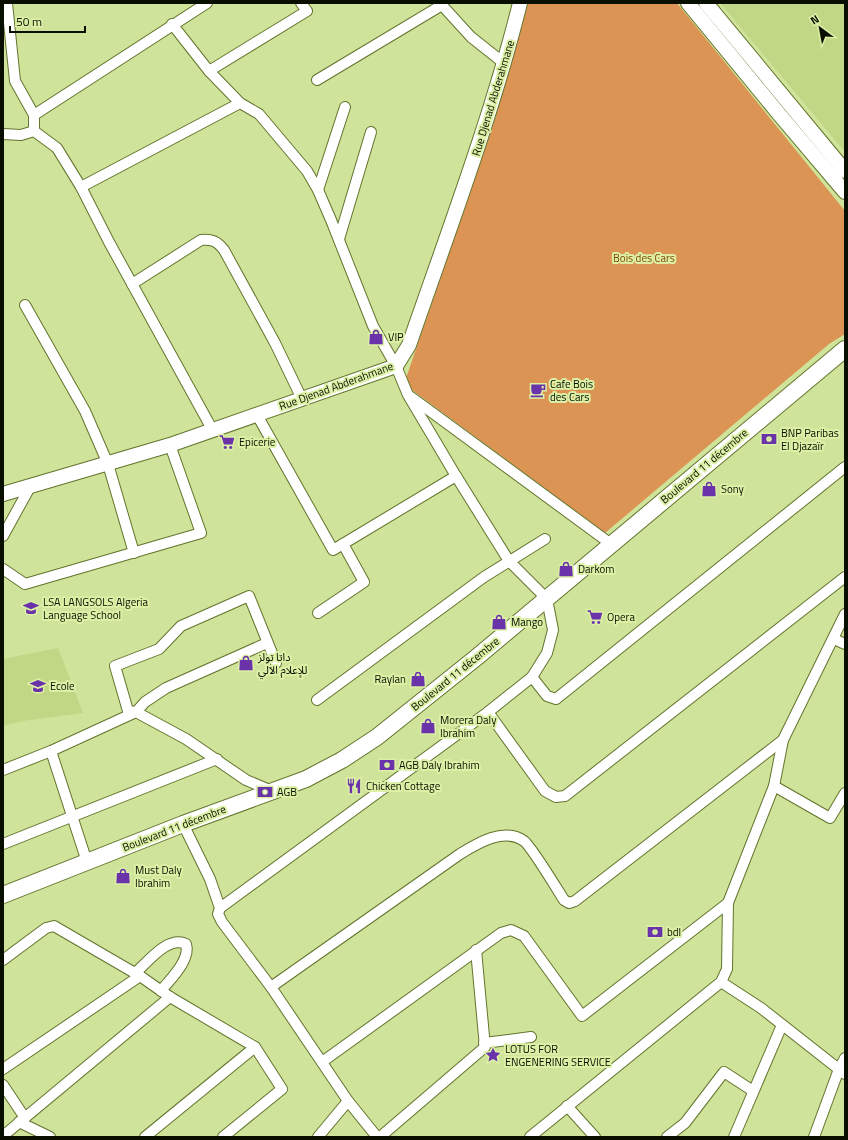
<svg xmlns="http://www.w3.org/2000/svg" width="848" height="1140" viewBox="0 0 848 1140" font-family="'Titillium Web','Noto Sans Arabic',sans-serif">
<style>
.built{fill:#c1d786}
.green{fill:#dc9455}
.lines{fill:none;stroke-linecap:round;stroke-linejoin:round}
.street-casing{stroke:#63742d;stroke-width:12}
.secondary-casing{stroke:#63742d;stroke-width:16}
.primary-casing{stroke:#63742d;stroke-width:18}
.street{stroke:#fff;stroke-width:10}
.secondary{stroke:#fff;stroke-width:14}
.primary{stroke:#fff;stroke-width:16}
.labels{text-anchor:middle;stroke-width:4;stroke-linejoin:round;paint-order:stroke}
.street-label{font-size:11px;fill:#090f00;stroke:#dcf0a6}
.park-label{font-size:11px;fill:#804702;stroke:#dcf0a6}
.poi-label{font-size:11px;fill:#090f00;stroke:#dcf0a6;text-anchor:start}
</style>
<rect width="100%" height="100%" fill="#cfe39a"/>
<g class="built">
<polygon points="720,3 845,3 845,152"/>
<polygon points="58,648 83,713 22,721 3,726 3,659"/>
</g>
<polygon class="green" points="528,3 677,3 845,211 845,334 829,344 605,533 404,384 493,125"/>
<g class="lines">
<defs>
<g id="street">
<polyline points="7,3 15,81 34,115 34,131 57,148 81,187 109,242 212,429"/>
<polyline points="440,3 471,37 505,64"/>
<polyline points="172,24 209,71 240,103 259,114 307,171 318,190 331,220 373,326 396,366 408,395 456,476"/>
<polyline points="209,71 307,11 301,3"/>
<polyline points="317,80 442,5"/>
<polyline points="34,115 207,3"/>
<polyline points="3,134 21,135 34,131"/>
<polyline points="81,187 240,103"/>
<polyline points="318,190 345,107"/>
<polyline points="339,239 371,132"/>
<path d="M132,284L201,240C212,239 217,241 224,250L275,343L302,399"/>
<polyline points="25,305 85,411 108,464 134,553"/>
<polyline points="411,397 611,544"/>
<polyline points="257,415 333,550 456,476 509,561 547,599 553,630 547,653 532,677 488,712 220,908 218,914 222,922 271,987 348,1101 377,1137"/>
<polyline points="3,536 30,487"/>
<polyline points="3,569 25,584 201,533 170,445"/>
<polyline points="318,613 364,582 343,544"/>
<polyline points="834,639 845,644"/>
<polyline points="532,677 547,696 556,699 845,467"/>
<polyline points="317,700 484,577 545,539"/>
<polyline points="488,712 545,791 556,797 565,796 845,577"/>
<polyline points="51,751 87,862"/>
<polyline points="3,770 51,751 136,712 145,702 166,688 267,643"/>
<polyline points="774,786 830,818 845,793"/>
<polyline points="272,791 246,780 186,739 136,712 128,711 115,666 159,649 181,626 249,596 276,663"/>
<polyline points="183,824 210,879 220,908"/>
<polyline points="3,844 217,759"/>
<polyline points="3,960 46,928 54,926 140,976 170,997 255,1047 282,1089 223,1137"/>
<path d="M135,973C148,962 168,935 186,944C191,960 170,979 161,991"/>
<polyline points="721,982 761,1008 845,1074"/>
<path d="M271,987L460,854C478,843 504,827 524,841C531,846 557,889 564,900L569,903L575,901L783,740"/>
<polyline points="484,1043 531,1037"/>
<polyline points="322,1062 501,933 511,930 524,936 582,1016 728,903"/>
<polyline points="3,1069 140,976"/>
<polyline points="3,1085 25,1118"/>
<polyline points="567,1106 595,1137"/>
<polyline points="19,1122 50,1137"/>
<polyline points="3,1136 170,997"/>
<polyline points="145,1137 255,1047"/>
<polyline points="318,1137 348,1101"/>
<polyline points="380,1137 485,1047 476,950"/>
<polyline points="530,1137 721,982 727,969 728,903 774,786 783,740 845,614"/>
<polyline points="667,1137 685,1123 724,1072 753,1091"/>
<polyline points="734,1137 782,1025"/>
<polyline points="814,1137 839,1069 845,1058"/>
</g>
<g id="secondary">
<polyline points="688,3 779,114 845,192"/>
<polyline points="706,3 845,171"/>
<path d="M3,494L170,445L396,366L409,345C448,232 491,119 520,3"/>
</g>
<polyline id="primary" points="3,895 183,824 306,779 342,760 377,737 477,657 845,349"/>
</defs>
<use href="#street" class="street-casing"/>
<use href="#secondary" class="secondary-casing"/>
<use href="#primary" class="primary-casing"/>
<use href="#street" class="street"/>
<use href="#secondary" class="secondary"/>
<use href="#primary" class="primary"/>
</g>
<defs>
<symbol id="shop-bare" viewBox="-9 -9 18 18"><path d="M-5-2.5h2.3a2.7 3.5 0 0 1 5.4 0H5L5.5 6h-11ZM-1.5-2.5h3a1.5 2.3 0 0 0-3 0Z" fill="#6b33aa" stroke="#dcf0a6" stroke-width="2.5" paint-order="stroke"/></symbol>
<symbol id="cafe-bare" viewBox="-9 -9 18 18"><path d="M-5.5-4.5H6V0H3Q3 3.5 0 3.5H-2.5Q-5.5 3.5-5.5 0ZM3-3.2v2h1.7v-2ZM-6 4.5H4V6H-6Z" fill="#6b33aa" stroke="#dcf0a6" stroke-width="2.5" paint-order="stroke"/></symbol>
<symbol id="bank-bare" viewBox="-9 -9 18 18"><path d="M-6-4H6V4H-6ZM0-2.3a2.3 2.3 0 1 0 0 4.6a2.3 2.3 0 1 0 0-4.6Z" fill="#6b33aa" stroke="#dcf0a6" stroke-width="2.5" paint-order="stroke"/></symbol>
<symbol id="supermarket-bare" viewBox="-9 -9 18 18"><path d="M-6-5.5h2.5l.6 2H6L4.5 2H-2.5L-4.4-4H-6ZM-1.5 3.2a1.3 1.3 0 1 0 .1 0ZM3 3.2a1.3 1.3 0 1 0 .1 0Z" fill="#6b33aa" stroke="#dcf0a6" stroke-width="2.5" paint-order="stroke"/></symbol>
<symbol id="school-bare" viewBox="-9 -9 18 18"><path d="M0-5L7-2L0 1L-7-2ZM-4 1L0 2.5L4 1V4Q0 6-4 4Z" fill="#6b33aa" stroke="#dcf0a6" stroke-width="2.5" paint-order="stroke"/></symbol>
<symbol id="restaurant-bare" viewBox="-9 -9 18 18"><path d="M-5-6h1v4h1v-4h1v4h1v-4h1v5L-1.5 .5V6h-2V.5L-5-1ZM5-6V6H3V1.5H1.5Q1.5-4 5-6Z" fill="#6b33aa" stroke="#dcf0a6" stroke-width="2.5" paint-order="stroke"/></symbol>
<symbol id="sight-bare" viewBox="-9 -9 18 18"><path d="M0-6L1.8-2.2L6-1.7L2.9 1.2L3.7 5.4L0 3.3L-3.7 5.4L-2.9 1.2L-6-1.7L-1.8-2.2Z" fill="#6b33aa" stroke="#dcf0a6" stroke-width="2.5" paint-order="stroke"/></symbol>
</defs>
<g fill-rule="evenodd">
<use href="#shop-bare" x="365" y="326" width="22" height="22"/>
<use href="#cafe-bare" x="527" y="379" width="22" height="22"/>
<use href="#bank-bare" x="758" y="428" width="22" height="22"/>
<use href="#supermarket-bare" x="216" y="431" width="22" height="22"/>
<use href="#shop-bare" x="698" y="478" width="22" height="22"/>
<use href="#shop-bare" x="555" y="558" width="22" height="22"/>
<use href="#school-bare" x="20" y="597" width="22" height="22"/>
<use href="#supermarket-bare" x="584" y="606" width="22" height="22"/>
<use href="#shop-bare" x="488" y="611" width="22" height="22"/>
<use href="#shop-bare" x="235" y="652" width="22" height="22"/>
<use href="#shop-bare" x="407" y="668" width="22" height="22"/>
<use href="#school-bare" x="27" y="675" width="22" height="22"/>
<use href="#shop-bare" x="417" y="715" width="22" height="22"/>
<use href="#bank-bare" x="376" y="754" width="22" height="22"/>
<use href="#restaurant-bare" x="343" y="775" width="22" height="22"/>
<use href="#bank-bare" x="254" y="781" width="22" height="22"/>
<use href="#shop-bare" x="112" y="865" width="22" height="22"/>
<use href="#bank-bare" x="644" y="921" width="22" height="22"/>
<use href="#sight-bare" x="482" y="1044" width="22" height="22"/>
</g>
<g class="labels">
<g class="street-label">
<text transform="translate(493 98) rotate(-73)" y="4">Rue Djenad Abderahmane</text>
<text transform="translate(336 386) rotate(-20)" y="4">Rue Djenad Abderahmane</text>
<text transform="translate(704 466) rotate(-40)" y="4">Boulevard 11 décembre</text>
<text transform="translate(455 674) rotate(-39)" y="4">Boulevard 11 décembre</text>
<text transform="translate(174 828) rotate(-21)" y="4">Boulevard 11 décembre</text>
</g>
<g class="park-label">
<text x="644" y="262">Bois des Cars</text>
</g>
<g class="poi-label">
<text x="388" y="341">VIP</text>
<text x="550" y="388">Cafe Bois<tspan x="550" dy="13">des Cars</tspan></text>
<text x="781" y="437">BNP Paribas<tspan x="781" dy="13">El Djazaïr</tspan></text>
<text x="239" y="446">Epicerie</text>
<text x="721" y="493">Sony</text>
<text x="578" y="573">Darkom</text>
<text x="43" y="606">LSA LANGSOLS Algeria<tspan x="43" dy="13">Language School</tspan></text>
<text x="607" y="621">Opera</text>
<text x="511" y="626">Mango</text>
<text x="258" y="661">داتا تولز<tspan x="258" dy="13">للإعلام الآلي</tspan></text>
<text x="406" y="683" text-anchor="end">Raylan</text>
<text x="50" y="690">Ecole</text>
<text x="440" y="724">Morera Daly<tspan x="440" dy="13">Ibrahim</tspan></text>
<text x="399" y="769">AGB Daly Ibrahim</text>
<text x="366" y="790">Chicken Cottage</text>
<text x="277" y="796">AGB</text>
<text x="135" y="874">Must Daly<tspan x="135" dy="13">Ibrahim</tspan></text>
<text x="667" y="936">bdl</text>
<text x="505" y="1053">LOTUS FOR<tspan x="505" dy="13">ENGENERING SERVICE</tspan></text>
</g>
</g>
<rect width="848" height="1140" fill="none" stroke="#090f00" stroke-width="8"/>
<g transform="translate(820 28) rotate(328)" stroke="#dcf0a6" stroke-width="3" paint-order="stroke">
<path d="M0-3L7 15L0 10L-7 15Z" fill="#090f00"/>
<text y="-6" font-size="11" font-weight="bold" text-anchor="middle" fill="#090f00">N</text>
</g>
<path d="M10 26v6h75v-6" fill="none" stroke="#090f00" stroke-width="2"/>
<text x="16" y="26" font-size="12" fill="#090f00" stroke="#dcf0a6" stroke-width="3" paint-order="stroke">50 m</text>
</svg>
